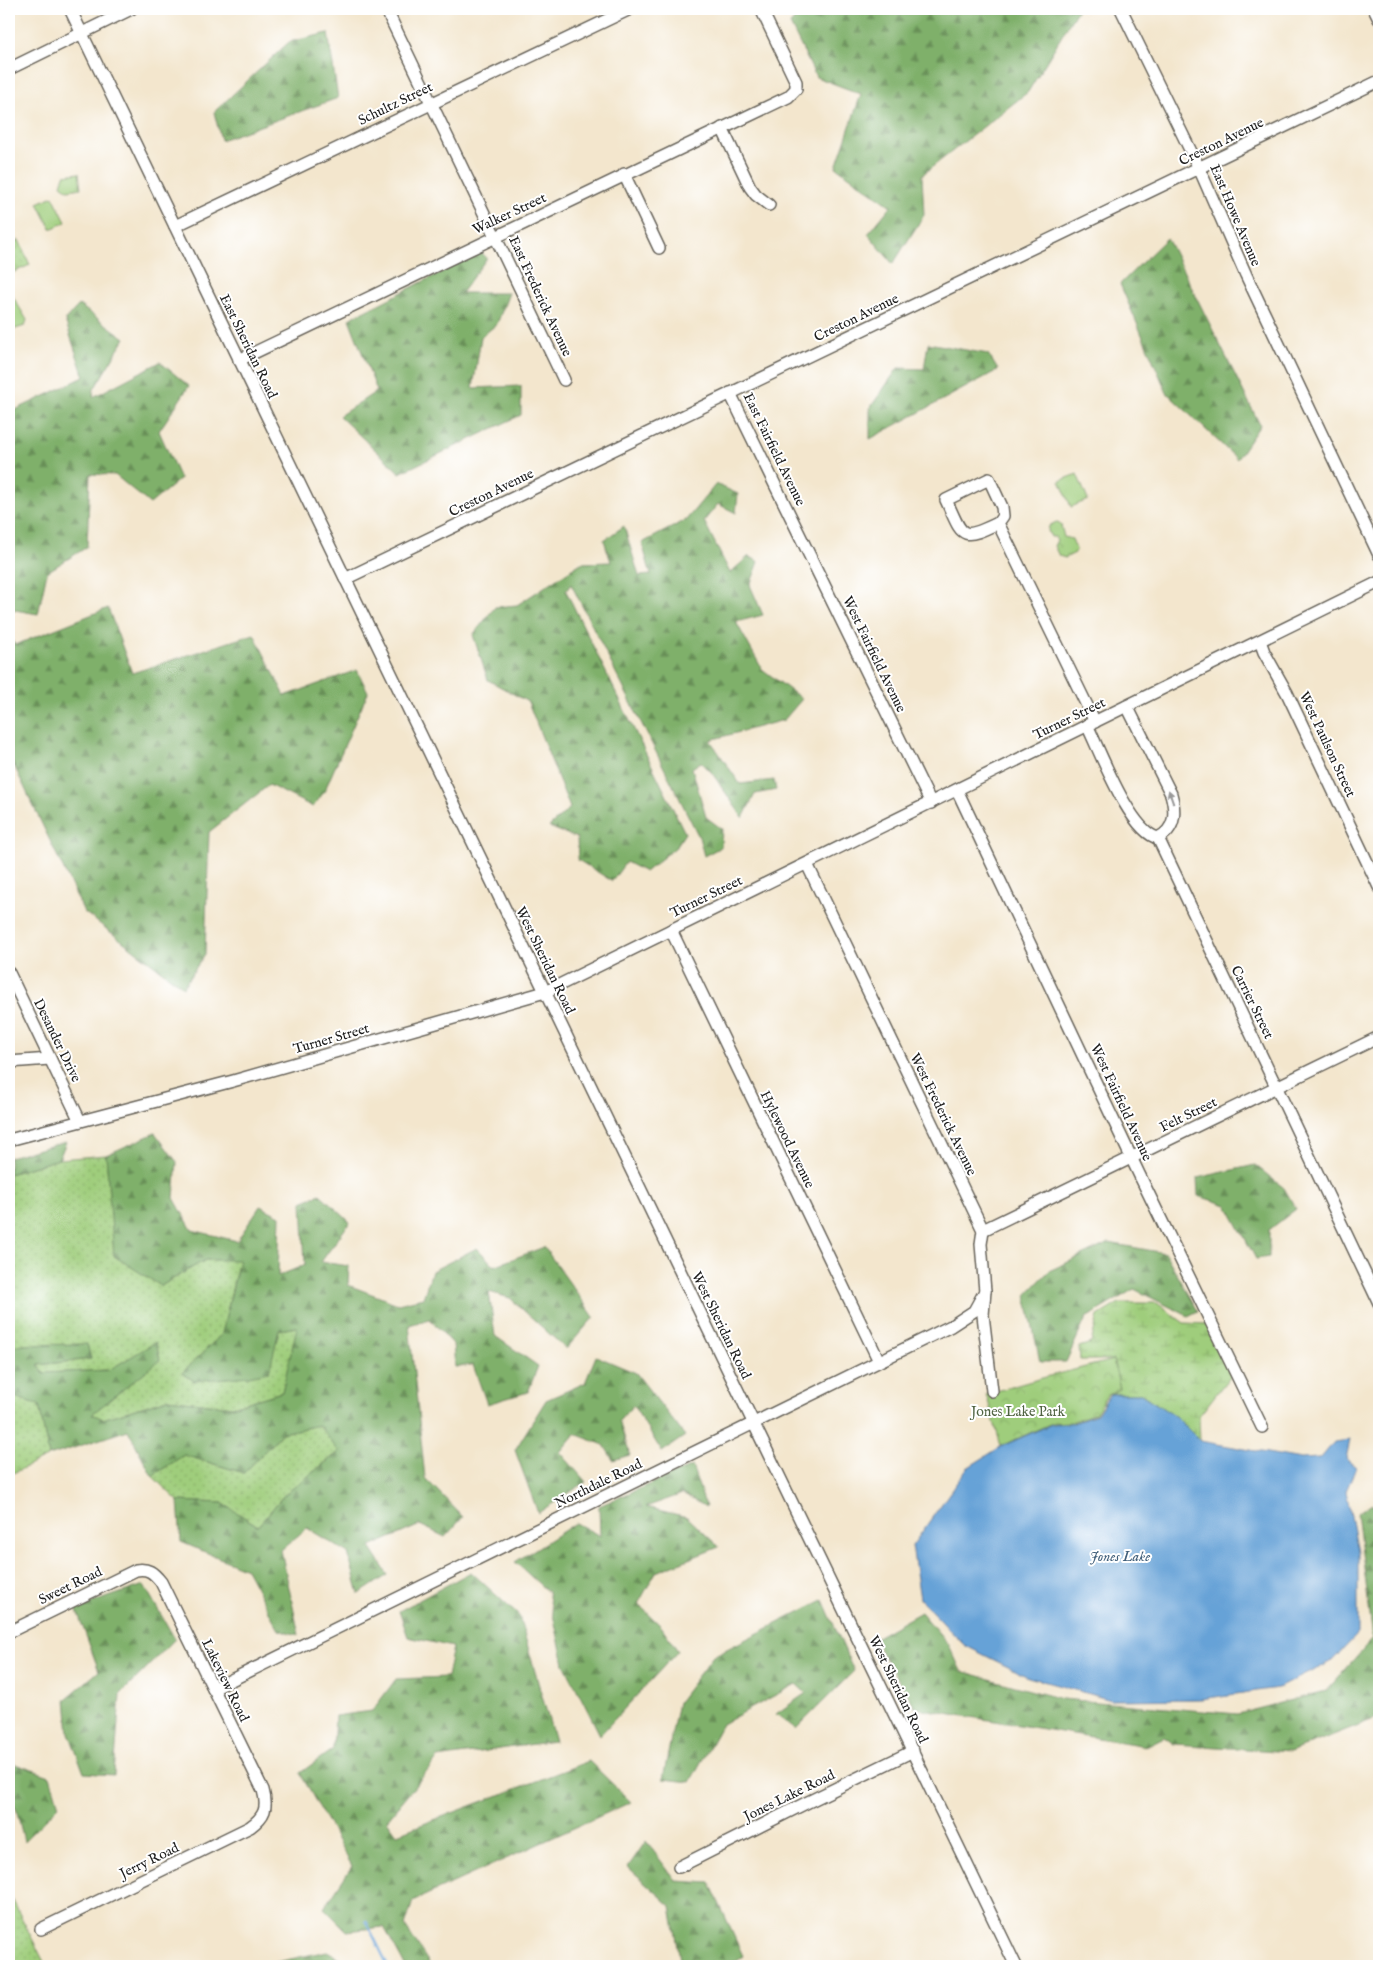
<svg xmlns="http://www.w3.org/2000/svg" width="1388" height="1975" viewBox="0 0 1388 1975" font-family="'IM FELL English',serif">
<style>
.grass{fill:url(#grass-dots);stroke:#5e744c}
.forest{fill:url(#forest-firs);stroke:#4e6644}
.wetland{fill:url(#wetland-marsh);stroke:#5e744c}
.park{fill:url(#park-crowns);stroke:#5e744c}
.pitch{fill:#9fcd7b;stroke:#5e744c}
.water{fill:#66a2d7;stroke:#415f7a}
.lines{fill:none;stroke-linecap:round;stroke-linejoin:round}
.stream{stroke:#66a2d7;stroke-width:2.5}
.minor-casing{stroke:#67635a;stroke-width:14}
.minor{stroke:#fff;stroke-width:11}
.oneway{fill:#999}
.labels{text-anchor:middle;stroke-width:4;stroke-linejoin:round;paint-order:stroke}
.street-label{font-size:14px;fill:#1c1c1c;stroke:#fff}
.park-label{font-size:14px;fill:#506342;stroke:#fff}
.water-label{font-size:15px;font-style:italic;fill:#415f7a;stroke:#fff}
</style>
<defs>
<pattern id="grass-dots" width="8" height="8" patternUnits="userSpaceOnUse" patternTransform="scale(1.25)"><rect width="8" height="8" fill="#9fcd7b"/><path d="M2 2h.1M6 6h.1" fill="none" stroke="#88af6a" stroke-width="1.8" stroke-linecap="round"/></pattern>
<pattern id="forest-firs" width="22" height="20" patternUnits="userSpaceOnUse" patternTransform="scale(1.25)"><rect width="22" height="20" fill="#7fb06b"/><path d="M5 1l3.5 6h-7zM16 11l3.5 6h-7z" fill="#678e57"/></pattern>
<pattern id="wetland-marsh" width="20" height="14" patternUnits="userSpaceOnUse" patternTransform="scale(1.25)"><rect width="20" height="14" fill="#9fcd7b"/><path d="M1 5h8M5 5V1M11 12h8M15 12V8" fill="none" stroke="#88af6a"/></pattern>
<pattern id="park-crowns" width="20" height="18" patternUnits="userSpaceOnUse" patternTransform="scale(1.25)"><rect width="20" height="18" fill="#9fcd7b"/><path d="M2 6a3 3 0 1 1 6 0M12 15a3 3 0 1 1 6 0" fill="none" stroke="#88af6a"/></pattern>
</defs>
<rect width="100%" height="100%" fill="#fff"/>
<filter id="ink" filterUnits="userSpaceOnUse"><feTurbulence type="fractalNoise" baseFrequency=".02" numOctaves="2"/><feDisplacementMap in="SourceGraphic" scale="10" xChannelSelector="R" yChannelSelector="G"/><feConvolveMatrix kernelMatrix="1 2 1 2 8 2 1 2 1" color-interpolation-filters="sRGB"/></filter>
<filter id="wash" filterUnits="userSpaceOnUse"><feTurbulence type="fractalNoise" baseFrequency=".0096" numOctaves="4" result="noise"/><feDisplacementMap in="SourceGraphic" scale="20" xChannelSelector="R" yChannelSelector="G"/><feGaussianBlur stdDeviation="1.12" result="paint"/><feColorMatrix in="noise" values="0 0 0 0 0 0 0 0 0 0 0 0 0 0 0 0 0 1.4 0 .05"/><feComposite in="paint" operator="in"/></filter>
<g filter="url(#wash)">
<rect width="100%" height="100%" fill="#f3e6cd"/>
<g class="grass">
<polygon points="19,240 30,265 10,274 9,271 9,245"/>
<polygon points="106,1155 115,1256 161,1286 205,1260 239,1259 222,1334 183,1373 279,1330 298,1327 282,1392 232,1407 168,1399 103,1419 92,1414 106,1402 156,1343 109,1370 44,1373 38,1365 91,1359 87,1345 18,1345 9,1349 9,1174 59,1159"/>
<polygon points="9,1395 39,1405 49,1456 9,1475"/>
<polygon points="319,1425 339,1452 284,1495 258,1526 222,1503 178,1501 152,1476 184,1455 244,1473 282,1433"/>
<polygon points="9,1893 46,1966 9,1966"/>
</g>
<g class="forest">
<polygon points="806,9 1078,9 1028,92 922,175 924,215 893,264 868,234 891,206 836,167 861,94 816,77 790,24"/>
<polygon points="328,33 338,98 221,140 214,112 289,42"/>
<polygon points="1167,238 1260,425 1237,459 1167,393 1120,284"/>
<polygon points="481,252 487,258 461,293 509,293 497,324 481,337 473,388 521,386 521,415 400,473 339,416 377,391 349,319"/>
<polygon points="79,305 125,338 94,389 93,397 160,362 189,386 159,431 180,479 150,504 115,475 90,474 87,547 47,572 38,614 9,609 9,413 84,377 65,320"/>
<polygon points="928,343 988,354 998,370 870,439 870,408 898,368 924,369"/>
<polygon points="716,484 738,494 736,513 718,504 704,521 730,573 749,556 759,562 750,585 763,615 736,622 762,669 802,699 784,720 710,740 740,784 774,780 776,790 755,794 743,818 712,773 701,762 692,768 706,817 722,829 721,847 704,856 699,837 571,584 566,591 685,833 676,847 645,872 626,862 612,881 578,860 577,838 549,827 570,808 528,702 488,680 473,635 495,607 517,605 581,563 611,562 604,540 624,526 639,576 651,575 642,543 686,520"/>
<polygon points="108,608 132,673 254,634 285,696 357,670 368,692 324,792 313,807 269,785 209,832 205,954 183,987 84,912 9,755 9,636 15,645"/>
<polygon points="155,1133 177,1162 174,1198 192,1230 237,1241 260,1206 280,1216 278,1276 305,1265 302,1202 320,1194 350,1222 321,1262 349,1266 348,1285 398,1304 423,1298 432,1271 477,1248 494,1266 544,1247 594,1317 566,1349 510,1298 489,1292 495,1336 538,1366 528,1392 487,1404 473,1365 455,1367 453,1344 430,1319 409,1325 425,1478 463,1517 445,1537 420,1525 370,1547 388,1575 359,1594 348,1553 307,1528 281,1550 299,1635 279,1630 246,1569 181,1542 178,1501 222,1503 258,1526 284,1495 339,1452 319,1425 282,1433 244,1473 184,1455 152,1476 128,1430 49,1456 39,1405 9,1395 9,1349 18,1345 87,1344 91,1359 38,1365 44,1373 109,1370 156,1342 160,1360 92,1414 103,1419 168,1399 232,1407 282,1392 297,1327 279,1330 269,1372 249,1376 194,1381 182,1373 222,1334 239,1260 205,1260 161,1286 114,1256 106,1155"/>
<polygon points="66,1142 59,1159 9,1174 9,1157"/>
<polygon points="1255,1165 1284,1188 1296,1209 1269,1230 1269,1257 1256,1259 1227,1205 1198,1196 1197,1178"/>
<polygon points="1109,1243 1165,1253 1198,1311 1188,1316 1134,1289 1086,1318 1066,1362 1040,1362 1026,1295 1049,1271"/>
<polygon points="596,1356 636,1373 685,1436 662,1452 633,1405 619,1421 630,1455 613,1460 604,1445 575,1434 560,1452 586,1482 538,1513 515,1450 546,1400 585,1383"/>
<polygon points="692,1466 706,1507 682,1494 646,1507 687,1517 719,1547 656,1572 638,1604 661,1626 678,1651 600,1735 564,1664 548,1592 515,1562 576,1523 600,1536 599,1506"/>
<polygon points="1372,1503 1379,1519 1379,1717 1290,1752 1174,1744 1164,1737 1146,1746 916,1708 873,1639 921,1612 949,1645 961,1671 1062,1699 1238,1714 1326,1691 1373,1639 1357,1513"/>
<polygon points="471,1572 519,1616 555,1741 438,1758 387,1820 397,1834 589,1761 631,1802 413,1901 405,1926 431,1966 405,1966 384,1927 347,1931 324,1908 352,1866 300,1773 333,1749 335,1716 372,1711 396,1679 447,1677 453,1647 408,1637 399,1611"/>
<polygon points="144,1585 175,1639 120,1695 114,1775 84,1773 69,1733 66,1699 99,1671 76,1608"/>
<polygon points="823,1600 854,1671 796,1729 776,1714 806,1693 796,1684 722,1724 690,1782 663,1779 678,1702 713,1656"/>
<polygon points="9,1762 50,1776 59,1806 24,1841 16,1808 9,1807"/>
<polygon points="646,1841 676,1881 710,1883 743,1956 727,1966 681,1966 671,1906 628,1867"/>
<polygon points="327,1951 355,1966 259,1966"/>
</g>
<polygon class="wetland" points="1119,1303 1157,1303 1184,1323 1207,1324 1231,1375 1199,1416 1200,1441 1176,1417 1141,1394 1110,1394 1120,1389 1113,1360 1080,1360 1079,1347 1091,1343 1098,1316"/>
<g class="park">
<polygon points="79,173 81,188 68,190 61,185 64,175"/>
<polygon points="1056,522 1061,525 1064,537 1072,539 1076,549 1075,553 1065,558 1059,556 1054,546 1057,540 1055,537 1051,537 1048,531 1049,526"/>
<polygon points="1113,1360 1120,1389 1108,1394 1096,1413 1070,1422 1052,1423 1001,1446 986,1394 1042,1378"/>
</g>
<g class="pitch">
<polygon points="53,196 66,222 51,229 38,203"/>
<polygon points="9,290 27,320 25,326 9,331"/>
<polygon points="1077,474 1088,500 1071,507 1060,481"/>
</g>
<polygon class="water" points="1110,1394 1141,1394 1176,1417 1200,1441 1301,1459 1321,1458 1334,1442 1350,1440 1346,1459 1356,1467 1346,1491 1358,1551 1358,1634 1331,1662 1278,1688 1201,1699 1111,1700 1028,1677 964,1645 920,1599 912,1546 967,1468 1002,1446 1052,1424 1070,1423 1097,1414"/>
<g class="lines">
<polyline class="stream" points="366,1921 388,1966"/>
</g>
</g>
<g filter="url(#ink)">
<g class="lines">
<defs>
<g id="minor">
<polyline points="70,9 1016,1966"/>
<polyline points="386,9 564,380"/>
<polyline points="1121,9 1199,168 1246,275 1379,555"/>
<polyline points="1374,9 1379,19"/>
<polyline points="9,69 131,9"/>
<polyline points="722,128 750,187 756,195 769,205"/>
<polyline points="624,174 659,248"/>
<polyline points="175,226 630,9"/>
<polyline points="239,360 788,97 796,89 796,82 761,9"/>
<polyline points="730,393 931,803"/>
<path d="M998,523C959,542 963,536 946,500L989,479L1002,507L1003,516L998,523L1095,722"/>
<polyline points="345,579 1379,81"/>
<polyline points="1260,641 1264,652 1287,693 1379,887"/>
<path d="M1127,706L1171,794C1176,812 1176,829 1158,838"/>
<path d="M1087,725C1100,751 1130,832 1158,838L1379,1303"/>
<polyline points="957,790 1139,1174 1262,1427"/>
<polyline points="807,864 983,1230 981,1244 985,1291 983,1315 992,1391"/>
<polyline points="671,930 879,1361"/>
<polyline points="9,973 80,1121"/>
<polyline points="9,1062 50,1059"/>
<polyline points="9,1140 233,1081 545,992 1379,582"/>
<polyline points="983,1230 1379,1037"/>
<path d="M9,1632L136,1570C148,1568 153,1572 161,1582L263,1790C268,1808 265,1816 250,1827L41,1929"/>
<polyline points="213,1689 951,1326 974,1311 985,1291"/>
<polyline points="679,1867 806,1803 913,1751"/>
</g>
</defs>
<use href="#minor" class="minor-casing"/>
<use href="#minor" class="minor"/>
</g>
<defs><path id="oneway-solid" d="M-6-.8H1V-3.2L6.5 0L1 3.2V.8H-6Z" transform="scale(1.25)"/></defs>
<use class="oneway" href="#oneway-solid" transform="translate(1171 797) rotate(-109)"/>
</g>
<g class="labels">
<g class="street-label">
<text transform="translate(395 103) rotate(-26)" y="5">Schultz Street</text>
<text transform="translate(1221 141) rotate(-26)" y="5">Creston Avenue</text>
<text transform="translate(509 213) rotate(-25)" y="5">Walker Street</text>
<text transform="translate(1236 215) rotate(67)" y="5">East Howe Avenue</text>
<text transform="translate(541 296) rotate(65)" y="5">East Frederick Avenue</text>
<text transform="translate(856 317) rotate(-26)" y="5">Creston Avenue</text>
<text transform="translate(249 346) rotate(64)" y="5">East Sheridan Road</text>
<text transform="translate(775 449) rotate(64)" y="5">East Fairfield Avenue</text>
<text transform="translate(491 492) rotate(-26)" y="5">Creston Avenue</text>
<text transform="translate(875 654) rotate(64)" y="5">West Fairfield Avenue</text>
<text transform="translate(1069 718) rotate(-26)" y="5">Turner Street</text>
<text transform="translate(1328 744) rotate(65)" y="5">West Paulson Street</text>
<text transform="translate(706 896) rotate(-26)" y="5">Turner Street</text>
<text transform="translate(546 960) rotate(64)" y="5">West Sheridan Road</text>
<text transform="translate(1253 1002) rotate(64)" y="5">Carrier Street</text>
<text transform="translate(331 1038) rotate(-16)" y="5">Turner Street</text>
<text transform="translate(58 1040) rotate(64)" y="5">Desander Drive</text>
<text transform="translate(1122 1102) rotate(65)" y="5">West Fairfield Avenue</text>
<text transform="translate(944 1114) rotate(64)" y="5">West Frederick Avenue</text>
<text transform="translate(1188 1114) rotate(-26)" y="5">Felt Street</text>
<text transform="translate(788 1139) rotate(64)" y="5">Hylewood Avenue</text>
<text transform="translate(722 1325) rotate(64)" y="5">West Sheridan Road</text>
<text transform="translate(598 1483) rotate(-26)" y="5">Northdale Road</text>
<text transform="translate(70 1585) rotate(-26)" y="5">Sweet Road</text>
<text transform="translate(226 1680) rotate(64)" y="5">Lakeview Road</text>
<text transform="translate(899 1689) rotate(64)" y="5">West Sheridan Road</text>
<text transform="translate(789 1795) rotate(-26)" y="5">Jones Lake Road</text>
<text transform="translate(149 1860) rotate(-26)" y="5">Jerry Road</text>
</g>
<g class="park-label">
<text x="1018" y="1416">Jones Lake Park</text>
</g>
<g class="water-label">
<text x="1120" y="1561">Jones Lake</text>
</g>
</g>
<rect width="1388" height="1975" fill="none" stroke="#fff" stroke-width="30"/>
</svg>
